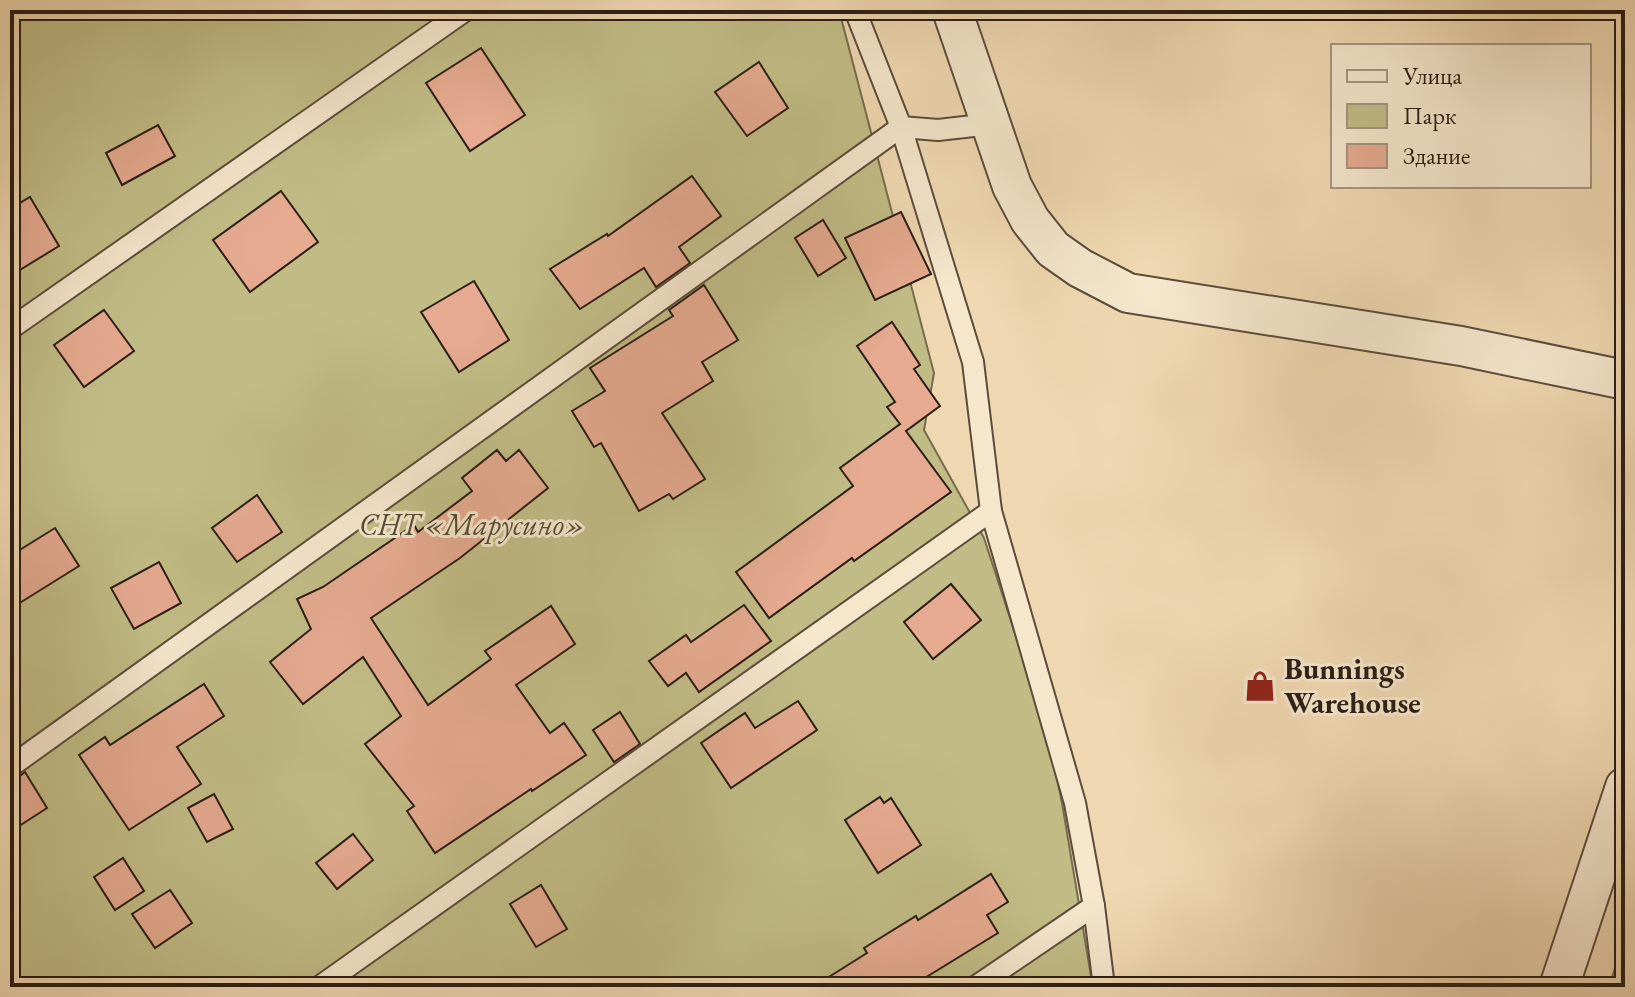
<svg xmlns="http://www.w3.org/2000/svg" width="1635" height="997" viewBox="0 0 1635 997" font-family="'EB Garamond',serif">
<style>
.green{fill:#c1bc86;stroke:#766c4d;stroke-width:2}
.building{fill:#e5aa90;stroke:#2b1d14;stroke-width:2}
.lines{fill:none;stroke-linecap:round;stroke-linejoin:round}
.service-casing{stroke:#5c4c3b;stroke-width:24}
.minor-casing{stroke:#5c4c3b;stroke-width:42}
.service{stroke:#f5e6cc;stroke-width:20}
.minor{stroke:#f5e6cc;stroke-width:38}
.labels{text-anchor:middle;stroke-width:6;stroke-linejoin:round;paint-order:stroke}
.park-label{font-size:30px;font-style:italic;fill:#584d36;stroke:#f5e6cc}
.poi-label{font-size:30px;font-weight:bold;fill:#2b1d14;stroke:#f5e6cc;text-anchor:start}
</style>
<rect width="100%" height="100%" fill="#efd8b1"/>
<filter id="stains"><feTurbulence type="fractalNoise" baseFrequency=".0025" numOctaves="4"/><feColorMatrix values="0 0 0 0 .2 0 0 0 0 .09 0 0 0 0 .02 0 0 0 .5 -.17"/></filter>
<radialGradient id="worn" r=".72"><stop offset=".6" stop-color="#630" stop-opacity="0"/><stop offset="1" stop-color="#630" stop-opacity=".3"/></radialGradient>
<g class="green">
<polygon points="10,10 839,10 934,373 924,430 984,538 1048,735 1062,803 1092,982 1091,987 10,987"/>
<polygon points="1625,936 1625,987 1609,987"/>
</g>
<g class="building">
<polygon points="481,48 525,115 470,151 426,83"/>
<polygon points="759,62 788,108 747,136 715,92"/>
<polygon points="158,125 175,156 122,185 106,153"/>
<polygon points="692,176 721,216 679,247 690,263 656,287 644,268 580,309 550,269 607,234 608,236"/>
<polygon points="281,191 318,242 250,292 213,240"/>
<polygon points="30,197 59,246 10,276 10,209"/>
<polygon points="901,212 931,274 875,300 845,238"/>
<polygon points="823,220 846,258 818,276 795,238"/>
<polygon points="474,281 509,340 459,372 421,312"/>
<polygon points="704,285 738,340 702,362 713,381 662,413 705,479 673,499 669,494 639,511 601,443 594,447 572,411 605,391 590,368 673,316 669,310"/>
<polygon points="104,310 134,351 84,387 54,345"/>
<polygon points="892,322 920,365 914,369 940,406 906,431 951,492 854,561 852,558 769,618 736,572 853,486 840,468 900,424 887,407 895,402 857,346"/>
<polygon points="497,450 506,461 519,450 548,488 460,558 371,618 428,705 491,659 485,651 551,606 575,644 516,685 550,733 564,723 586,755 532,791 531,789 435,853 407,811 414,806 365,744 401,716 363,657 303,704 270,662 311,629 297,599 323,587 414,525 418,532 472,491 462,478"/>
<polygon points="257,495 282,532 237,562 212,528"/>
<polygon points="55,528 79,566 10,609 10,556"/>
<polygon points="159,562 181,603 134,629 111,588"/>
<polygon points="951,584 981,620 933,659 904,622"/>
<polygon points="744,605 771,641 699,692 686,673 668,686 649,661 686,635 691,642"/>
<polygon points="204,684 224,716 177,747 201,784 129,830 79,755 105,737 110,745"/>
<polygon points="798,701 817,730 731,788 701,743 745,713 755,728"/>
<polygon points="620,712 640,744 614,762 593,730"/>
<polygon points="25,772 47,808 10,832 10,780 17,778"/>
<polygon points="214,794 233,829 207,842 188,808"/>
<polygon points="880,797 884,803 891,798 921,845 878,873 845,820"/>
<polygon points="353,834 373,860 337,889 316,863"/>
<polygon points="123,858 144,891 115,910 94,877"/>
<polygon points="991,874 1008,902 987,915 998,933 910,987 813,987 867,953 864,948 916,916 918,920"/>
<polygon points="541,885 567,929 536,947 510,904"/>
<polygon points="170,890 192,923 155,948 132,914"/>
</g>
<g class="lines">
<defs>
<g id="service">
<polyline points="855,10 901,127 973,362 991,511 1075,803 1094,906 1104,987"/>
<polyline points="10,329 466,10"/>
<polyline points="10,767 901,127 938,130 991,124"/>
<polyline points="319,987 991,511"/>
<polyline points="975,987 1094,906"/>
</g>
<g id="minor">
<polyline points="952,10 1012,186 1030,220 1053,249 1080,268 1128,293 1461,346 1625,380"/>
<polyline points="1559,987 1625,787"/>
</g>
</defs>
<use href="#service" class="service-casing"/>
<use href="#minor" class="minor-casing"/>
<use href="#service" class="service"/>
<use href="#minor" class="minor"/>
</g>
<defs>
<symbol id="shop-bare" viewBox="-9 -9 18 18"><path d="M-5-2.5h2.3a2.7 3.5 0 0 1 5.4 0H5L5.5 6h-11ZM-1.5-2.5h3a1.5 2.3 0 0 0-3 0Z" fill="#8f2418" stroke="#f5e6cc" stroke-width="2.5" paint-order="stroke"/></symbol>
</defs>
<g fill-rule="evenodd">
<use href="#shop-bare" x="1238" y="664" width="44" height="44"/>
</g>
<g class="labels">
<g class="park-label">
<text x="472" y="535">СНТ «Марусино»</text>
</g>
<g class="poi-label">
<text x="1284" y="679">Bunnings<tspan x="1284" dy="34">Warehouse</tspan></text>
</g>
</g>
<rect width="1635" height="997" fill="none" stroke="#efd8b1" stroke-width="40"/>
<rect x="12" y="12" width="1611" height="973" fill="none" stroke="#2b1d14" stroke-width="4"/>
<rect x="20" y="20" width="1595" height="957" fill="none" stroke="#2b1d14" stroke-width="2"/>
<rect x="1331" y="44" width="260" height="144" fill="#f5e6cc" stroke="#a49682" stroke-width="2"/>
<rect x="1347" y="70" width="40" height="12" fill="#f5e6cc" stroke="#a49682" stroke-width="2"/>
<text x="1403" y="84" font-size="24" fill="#2b1d14">Улица</text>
<rect x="1347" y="104" width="40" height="24" fill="#c1bc86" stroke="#a49682" stroke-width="2"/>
<text x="1403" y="124" font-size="24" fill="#2b1d14">Парк</text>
<rect x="1347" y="144" width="40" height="24" fill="#e5aa90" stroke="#a49682" stroke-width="2"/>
<text x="1403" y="164" font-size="24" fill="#2b1d14">Здание</text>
<rect width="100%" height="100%" filter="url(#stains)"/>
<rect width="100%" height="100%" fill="url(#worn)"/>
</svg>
